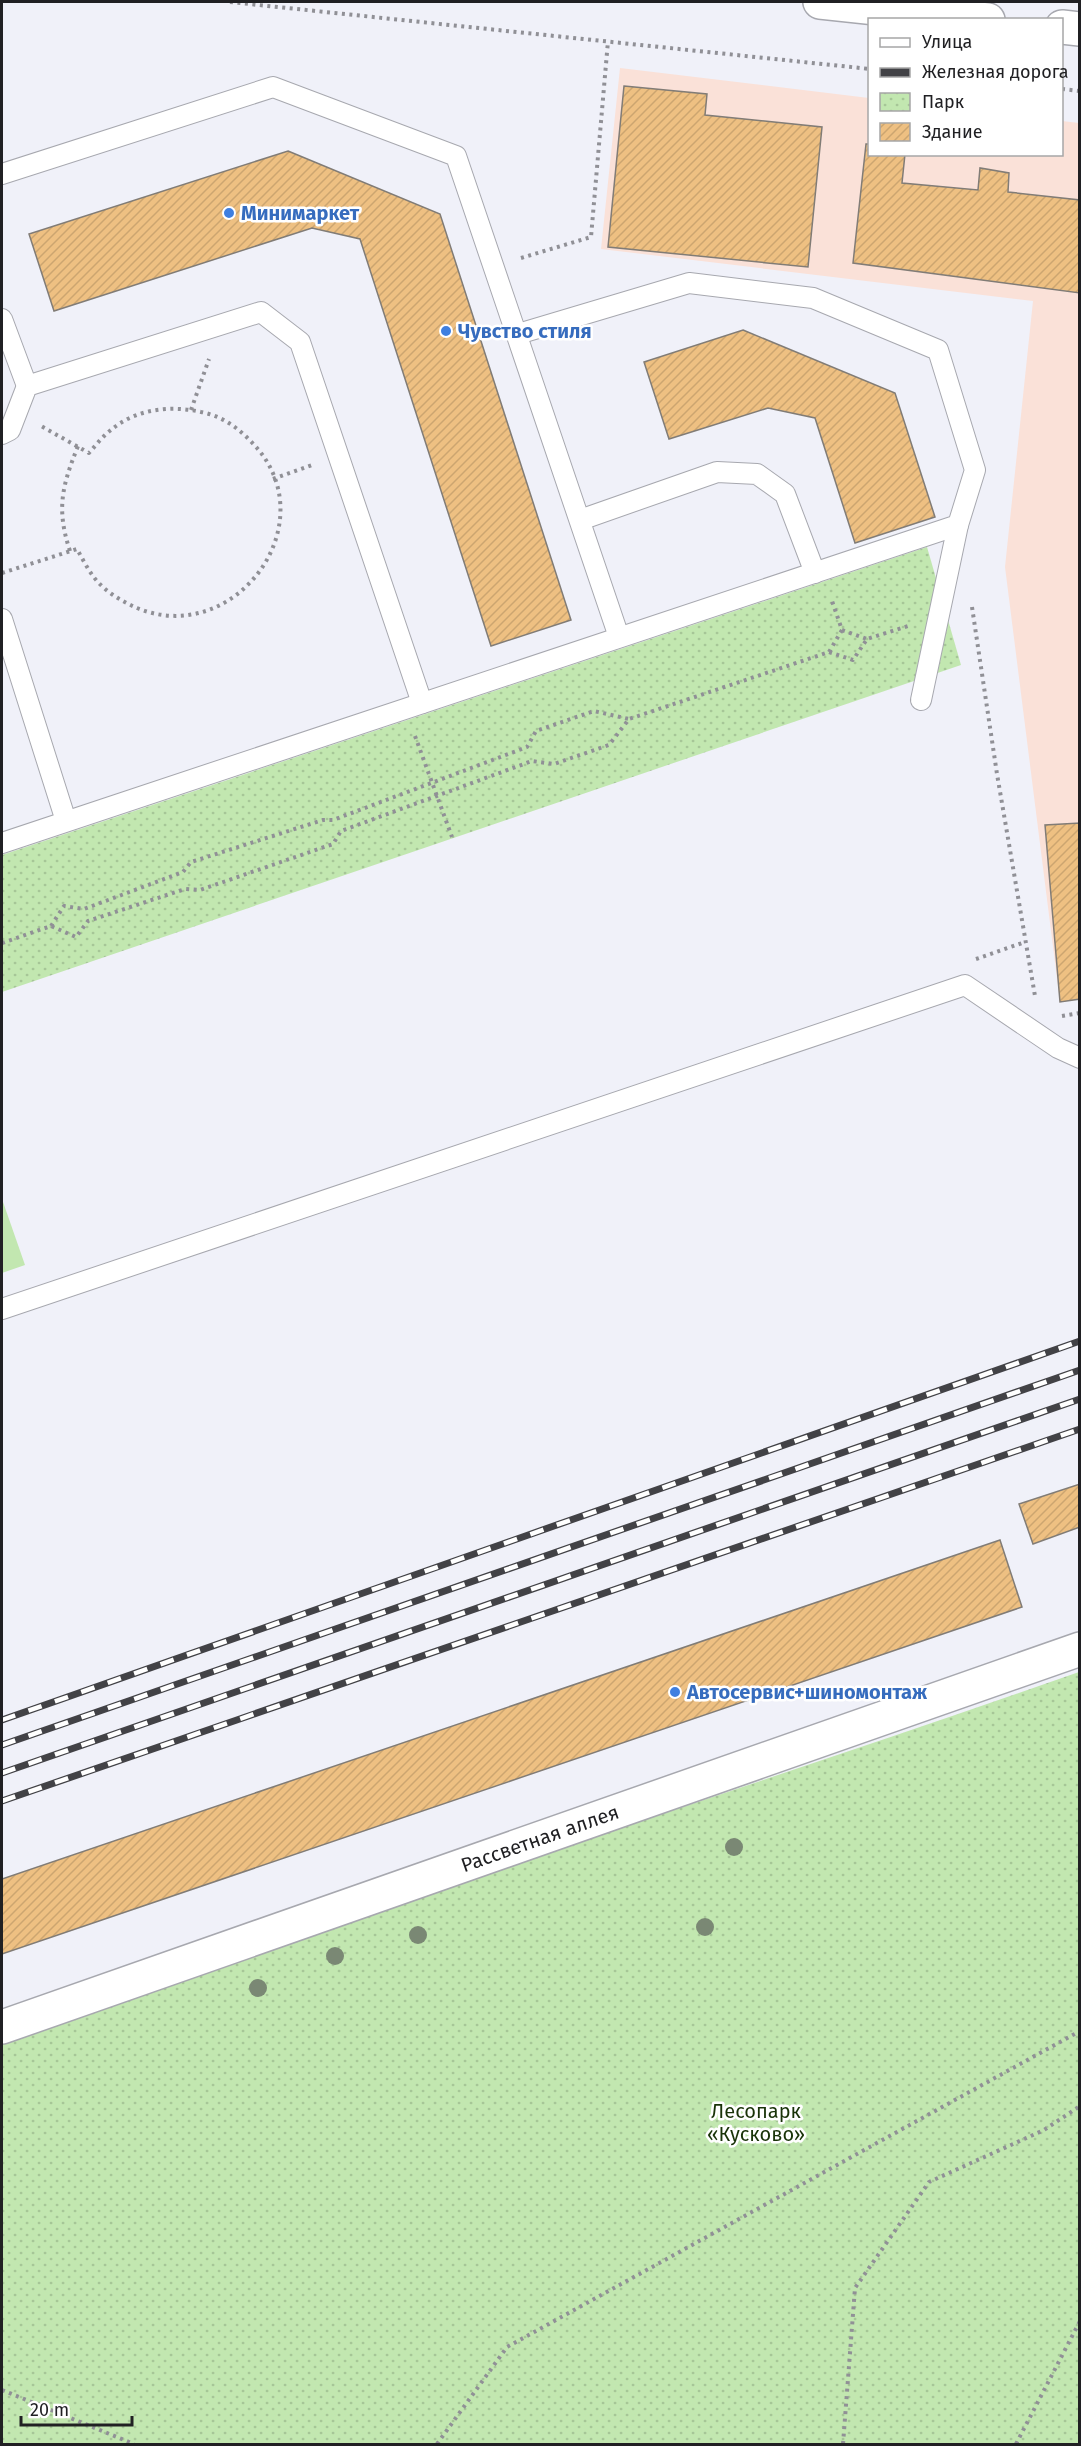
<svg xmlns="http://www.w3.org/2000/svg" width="1081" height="2446" viewBox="0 0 1081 2446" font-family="'Fira Sans',sans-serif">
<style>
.industrial{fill:#fae1d8}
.grass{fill:#c2e7b0}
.park{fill:url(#park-dots)}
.building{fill:url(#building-hatch);stroke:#817c76;stroke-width:1.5}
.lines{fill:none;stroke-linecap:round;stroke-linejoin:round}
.lane-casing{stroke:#a7a8af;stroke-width:22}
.street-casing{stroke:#a7a8af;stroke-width:36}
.secondary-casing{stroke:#a7a8af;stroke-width:36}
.path{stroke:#909096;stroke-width:4;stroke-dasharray:3 4.5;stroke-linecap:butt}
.lane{stroke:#fff;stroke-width:20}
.street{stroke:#fff;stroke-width:33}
.secondary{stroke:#fff;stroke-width:33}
.rail-casing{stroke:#424246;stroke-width:7}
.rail{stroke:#fff;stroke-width:4.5;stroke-dasharray:14;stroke-linecap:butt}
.tree{fill:#7a8874}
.shop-dot{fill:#3f7fe0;stroke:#fff;stroke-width:2}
.labels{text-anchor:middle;stroke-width:5;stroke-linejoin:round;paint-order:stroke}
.shop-label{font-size:20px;font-weight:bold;fill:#366cbe;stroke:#fff;text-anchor:start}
.street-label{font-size:20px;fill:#202023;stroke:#fff}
.park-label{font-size:20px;fill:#193308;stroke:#fff}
</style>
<defs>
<pattern id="park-dots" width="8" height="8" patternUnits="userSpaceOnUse" patternTransform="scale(1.5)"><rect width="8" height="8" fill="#c2e7b0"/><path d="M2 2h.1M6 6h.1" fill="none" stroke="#a6c697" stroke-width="1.8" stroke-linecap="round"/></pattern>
<pattern id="building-hatch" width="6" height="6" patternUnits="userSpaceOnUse" patternTransform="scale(1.5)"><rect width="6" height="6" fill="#eec082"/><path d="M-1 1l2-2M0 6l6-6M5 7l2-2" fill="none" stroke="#cca570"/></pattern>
</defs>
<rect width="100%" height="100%" fill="#f0f1f9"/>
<polygon class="industrial" points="620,68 869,98 870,154 1062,154 1062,121 1079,123 1079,999 1060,1002 1005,567 1033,301 601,249"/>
<polygon class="grass" points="2,1199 25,1265 2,1273"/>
<g class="park">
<polygon points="927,547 961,665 2,992 2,855"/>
<path d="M1079,1672V2444H2V2038C359,1912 721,1797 1079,1672Z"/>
</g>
<g class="building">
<polygon points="624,86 707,94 705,115 822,127 808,267 608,247"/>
<polygon points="866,144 870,144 870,154 905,154 902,183 978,190 980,168 1009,173 1008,192 1080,200 1080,293 853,263"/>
<polygon points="288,151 440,214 571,620 491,646 360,239 312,228 54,311 29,234"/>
<polygon points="743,330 895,393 935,517 855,543 815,418 768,408 669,439 644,362"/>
<polygon points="1080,823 1080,999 1060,1002 1045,825"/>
<polygon points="1080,1484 1080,1527 1033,1544 1019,1504"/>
<polygon points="1000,1540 1022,1607 2,1954 2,1879"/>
</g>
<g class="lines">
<defs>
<g id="lane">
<polyline points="2,174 273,87 456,156 619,637"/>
<polyline points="2,319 27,386"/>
<polyline points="2,434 10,430 27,386 261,312 300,342 422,703"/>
<polyline points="580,520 717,472 757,474 785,494 815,573"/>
<polyline points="2,619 66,821"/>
<polyline points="921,700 958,525"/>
<polyline points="2,843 958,525 975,470 938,350 813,298 689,283 518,334"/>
<polyline points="2,1309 965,985 1058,1048 1080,1058"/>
</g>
<g id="street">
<path id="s1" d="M2,2027L1080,1649"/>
</g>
<g id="secondary">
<polyline points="820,2 988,20"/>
<polyline points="1062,27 1080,29"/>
</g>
</defs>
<use href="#lane" class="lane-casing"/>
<use href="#street" class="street-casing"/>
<use href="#secondary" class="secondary-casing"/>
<g class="path">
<polyline points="230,2 870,69"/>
<polyline points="1062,89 1080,91"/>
<polyline points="521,258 591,237 608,41"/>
<polyline points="191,410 209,359"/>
<polyline points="273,479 312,465"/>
<path d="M70,551C56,509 62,486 78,446"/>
<path d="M2,573L77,549C82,558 87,568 93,576C104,591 121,601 137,608C233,648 325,527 257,448C242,431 224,416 201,412C171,405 135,409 111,430C103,436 96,445 89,453L41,426"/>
<polyline points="972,607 997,774 1035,996"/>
<polyline points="842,630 867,639"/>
<polyline points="829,652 842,630 831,598"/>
<polyline points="415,736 452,837"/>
<polyline points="51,926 64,906 84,909 183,872 191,862 323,820 333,820 527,747 536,731 594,711 629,719"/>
<polyline points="2,943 51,926 76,937 88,921 185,889 200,890 333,844 341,831 532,761 554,764 609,745 629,719 829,652 853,660 867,639 908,626"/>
<polyline points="976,959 1025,942"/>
<polyline points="1062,1016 1080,1013"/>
<polyline points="2,2390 134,2444"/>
<polyline points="437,2444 507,2347 1080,2031"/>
<polyline points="843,2444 855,2288 929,2182 1044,2130 1080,2106"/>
<polyline points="1016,2444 1080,2321"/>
</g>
<use href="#lane" class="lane"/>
<use href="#street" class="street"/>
<use href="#secondary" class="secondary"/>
<defs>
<g id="rail">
<polyline points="2,1720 1080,1341"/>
<polyline points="2,1745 1080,1370"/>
<polyline points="2,1773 1080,1399"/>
<polyline points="2,1801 1080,1429"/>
</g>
</defs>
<use href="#rail" class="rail-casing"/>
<use href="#rail" class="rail"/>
</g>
<g class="tree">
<circle cx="734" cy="1847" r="9"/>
<circle cx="705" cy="1927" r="9"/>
<circle cx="418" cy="1935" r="9"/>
<circle cx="335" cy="1956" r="9"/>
<circle cx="258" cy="1988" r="9"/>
</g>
<g class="shop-dot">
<circle cx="229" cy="213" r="6"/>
<circle cx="446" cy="331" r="6"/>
<circle cx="675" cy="1692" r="6"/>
</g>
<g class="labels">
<g class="shop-label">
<text x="241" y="220">Минимаркет</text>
<text x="458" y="338">Чувство стиля</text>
<text x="687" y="1699">Автосервис+шиномонтаж</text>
</g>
<g class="street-label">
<text dy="7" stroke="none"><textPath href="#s1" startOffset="570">Рассветная аллея</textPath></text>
</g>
<g class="park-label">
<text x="756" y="2118">Лесопарк<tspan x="756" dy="23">«Кусково»</tspan></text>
</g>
</g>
<rect width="1081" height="2446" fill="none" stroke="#202023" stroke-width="6"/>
<rect x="868" y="18" width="195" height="138" fill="#ffffff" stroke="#a6a6a7" stroke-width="1.5"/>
<rect x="880" y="38" width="30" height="9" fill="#ffffff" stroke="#a6a6a7" stroke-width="1.5"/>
<text x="922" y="48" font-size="18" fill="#202023">Улица</text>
<rect x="880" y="68" width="30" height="9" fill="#424246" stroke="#a6a6a7" stroke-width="1.5"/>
<text x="922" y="78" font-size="18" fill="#202023">Железная дорога</text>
<rect x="880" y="93" width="30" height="18" fill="url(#park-dots)" stroke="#a6a6a7" stroke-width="1.5"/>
<text x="922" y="108" font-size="18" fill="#202023">Парк</text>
<rect x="880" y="123" width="30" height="18" fill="url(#building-hatch)" stroke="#a6a6a7" stroke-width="1.5"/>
<text x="922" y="138" font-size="18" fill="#202023">Здание</text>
<path d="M21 2416v9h111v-9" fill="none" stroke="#202023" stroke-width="3"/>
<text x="30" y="2416" font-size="18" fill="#202023" stroke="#ffffff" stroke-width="4.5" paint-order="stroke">20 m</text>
</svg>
